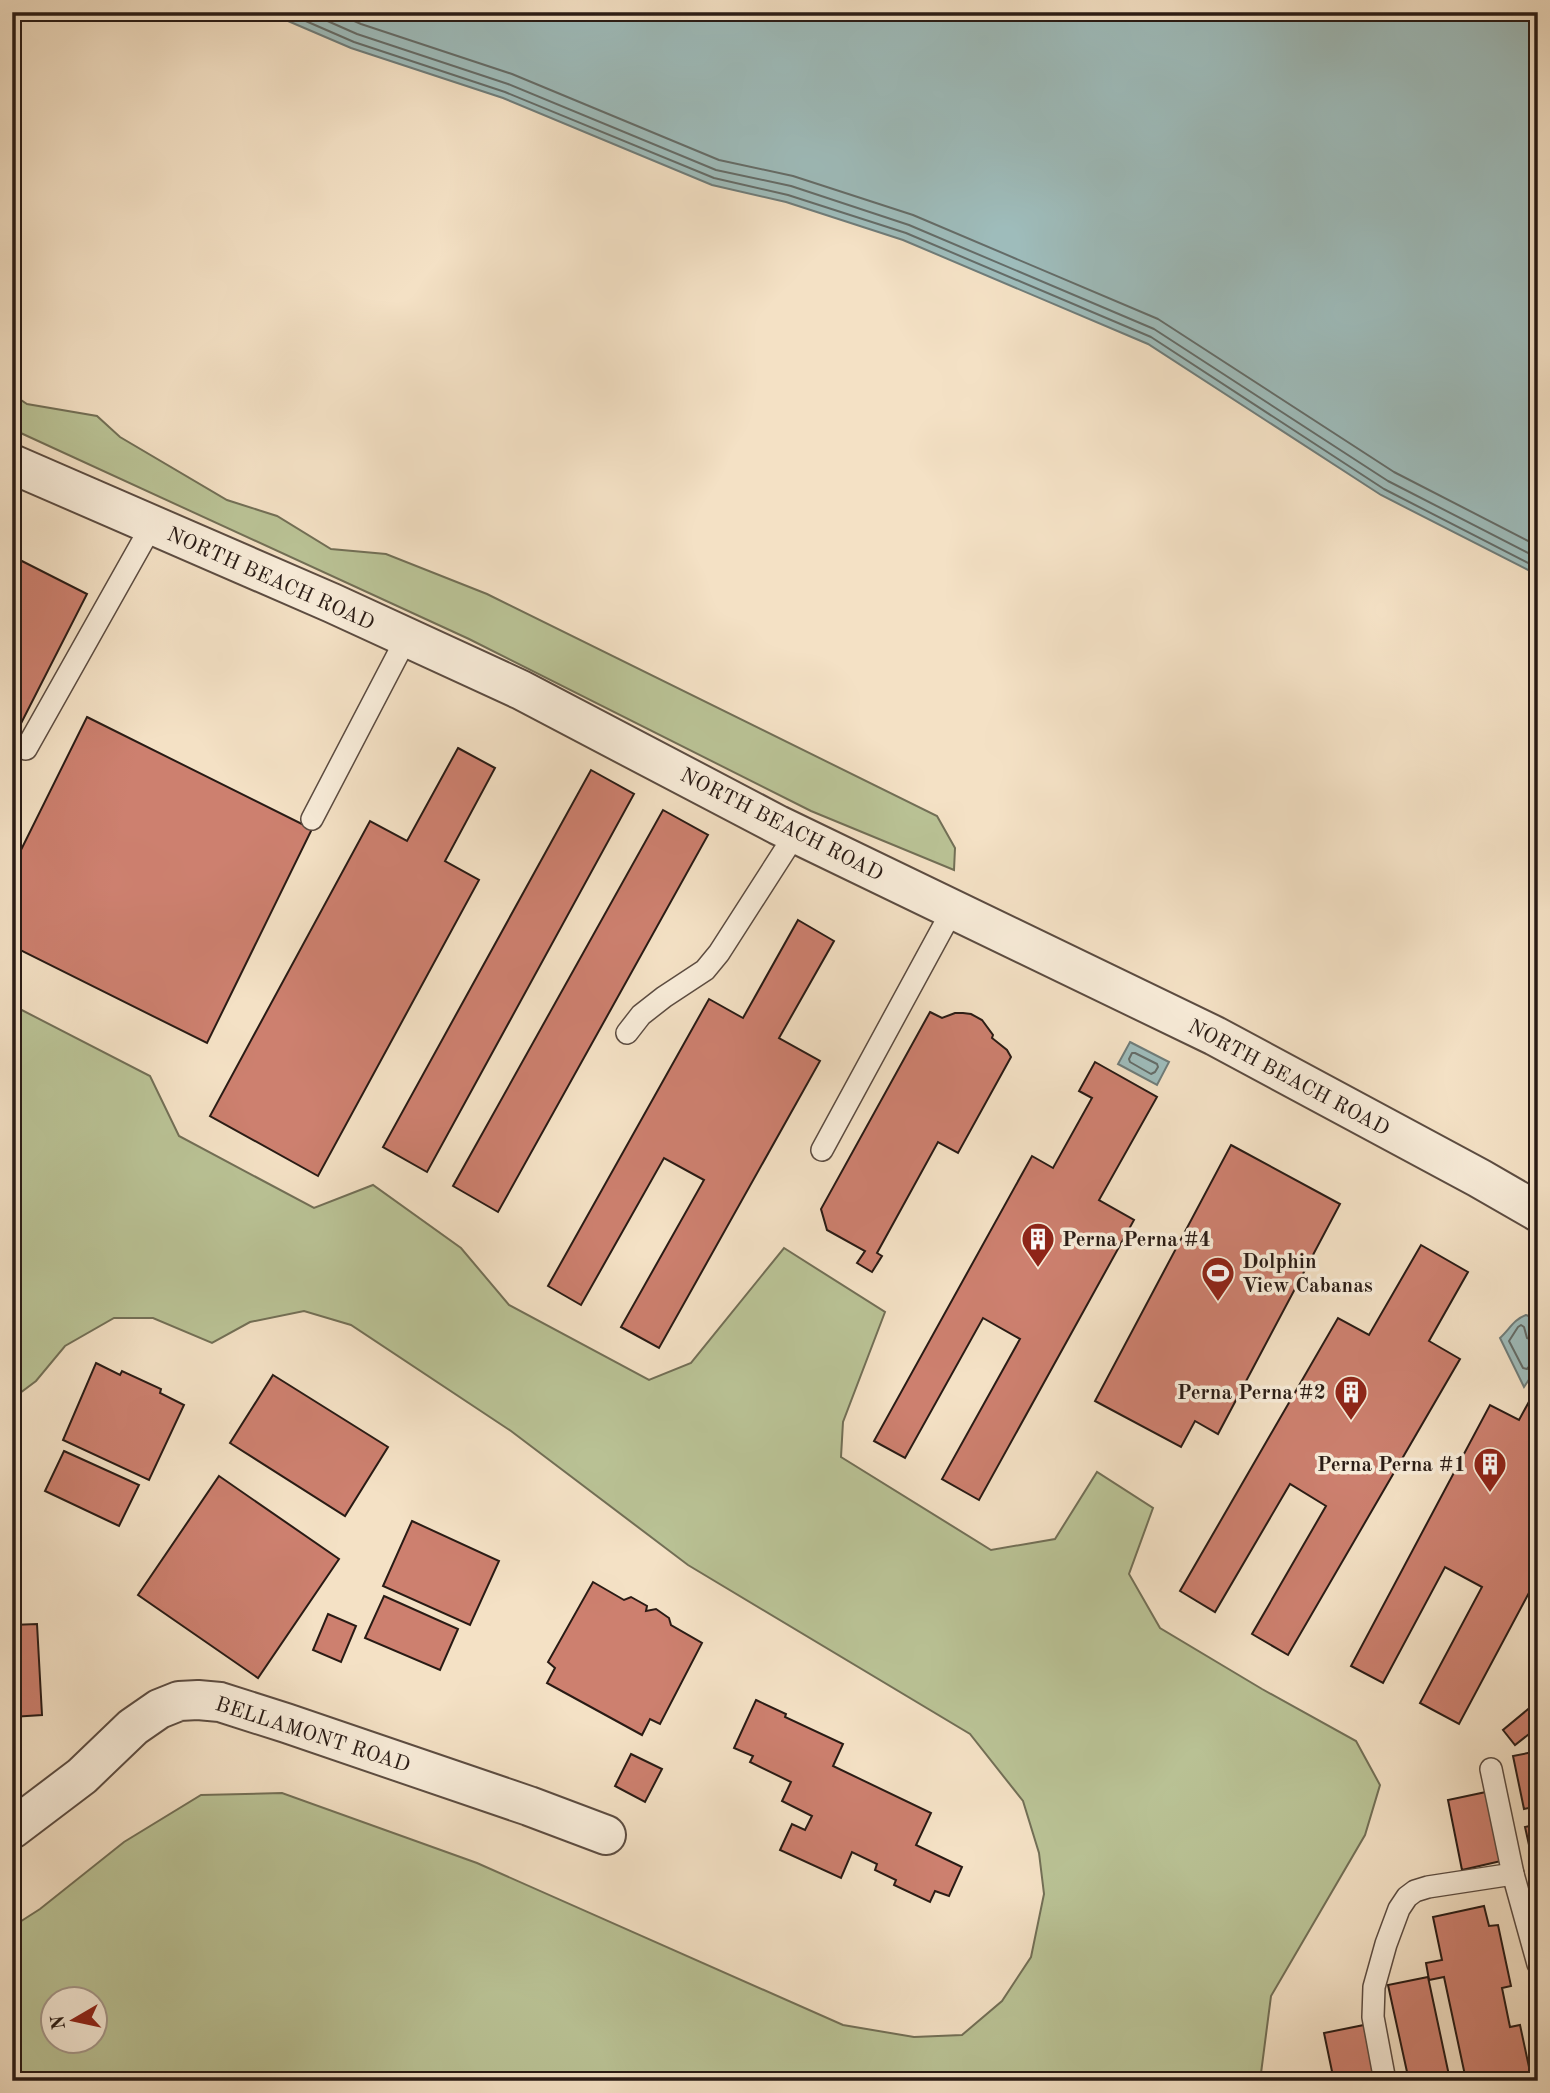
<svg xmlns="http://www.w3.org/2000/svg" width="1550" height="2093" viewBox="0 0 1550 2093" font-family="'Old Standard TT',serif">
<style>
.green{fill:#bac396;stroke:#726f56;stroke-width:2;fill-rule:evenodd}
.water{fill:#9ebcbb;stroke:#6f7c79;stroke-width:2}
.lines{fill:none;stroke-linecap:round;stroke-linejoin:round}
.shore{stroke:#646c68;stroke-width:2}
.building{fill:#cd806f;stroke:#291b15;stroke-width:2}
.service-casing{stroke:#5c4c41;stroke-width:24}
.minor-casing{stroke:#5c4c41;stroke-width:42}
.service{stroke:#f8ecd9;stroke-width:21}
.minor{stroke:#f8ecd9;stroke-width:38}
.labels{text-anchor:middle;stroke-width:7;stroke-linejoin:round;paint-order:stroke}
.street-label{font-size:21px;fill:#291b15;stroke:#f8ecd9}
.poi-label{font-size:21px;font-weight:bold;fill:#291b15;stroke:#f8ecd9;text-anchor:start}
</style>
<rect width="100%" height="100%" fill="#f4e1c5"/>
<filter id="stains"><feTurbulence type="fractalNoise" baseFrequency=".00286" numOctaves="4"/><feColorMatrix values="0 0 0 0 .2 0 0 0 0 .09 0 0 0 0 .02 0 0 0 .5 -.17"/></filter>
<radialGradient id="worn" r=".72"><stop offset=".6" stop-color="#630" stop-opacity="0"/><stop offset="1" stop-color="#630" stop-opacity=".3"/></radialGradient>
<g class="green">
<polygon points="12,394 27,404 97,416 120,437 227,500 277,516 331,549 386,554 487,594 937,816 955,848 954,870 811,811 469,639 12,429"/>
<path d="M12,1005L150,1076L179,1136L314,1208L373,1185L461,1248L509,1305L649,1380L691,1363L784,1248L885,1312L843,1422L841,1457L991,1550L1055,1539L1097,1472L1153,1508L1129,1574L1160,1628L1262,1689L1356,1741L1380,1785L1365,1835L1271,1996L1260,2081H12V1927L40,1909L124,1842L201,1795L282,1793L477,1863L843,2025L914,2037L962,2035L1002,2001L1031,1957L1044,1894L1039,1853L1023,1801L970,1734L688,1565L511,1431L351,1325L304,1311L250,1322L212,1343L153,1318H114L65,1346L36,1381L12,1399ZM52,1998H94V2040H52Z"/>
</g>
<g class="water">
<polygon points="267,12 1538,12 1538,575 1381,495 1148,344 903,240 786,202 712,185 503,98 351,48"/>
<polygon points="1130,1042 1169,1062 1157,1085 1118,1064"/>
<path d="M1526,1315L1531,1317L1533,1323L1531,1332L1538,1335V1366L1524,1387L1500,1338C1510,1329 1513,1320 1526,1315Z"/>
</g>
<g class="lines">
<g class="shore">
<polyline points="285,12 354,42 505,92 714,178 788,195 906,233 1151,337 1384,489 1538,568"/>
<polyline points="307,12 357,34 508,84 716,170 791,186 909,225 1154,329 1388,481 1538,558"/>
<polyline points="334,12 361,24 512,74 719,160 793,176 913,215 1158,319 1394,472 1538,546"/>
<polygon points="1132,1053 1135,1053 1157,1064 1158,1067 1155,1072 1151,1074 1130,1062 1129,1059"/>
<polyline points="1538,1342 1527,1338 1524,1327 1521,1325 1518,1327 1509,1341 1523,1368 1527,1369 1532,1363 1538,1363"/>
</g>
</g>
<g class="building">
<polygon points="12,556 87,594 12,741"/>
<polygon points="87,717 312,829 207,1043 12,946 12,868"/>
<polygon points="458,748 495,768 445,861 479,880 318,1176 210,1116 370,821 407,841"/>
<polygon points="591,770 634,794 427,1172 383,1147"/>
<polygon points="663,810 708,835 498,1212 453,1186"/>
<polygon points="798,920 834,941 779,1038 820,1061 659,1348 621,1327 704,1180 664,1158 581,1305 548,1286 709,999 743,1018"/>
<polygon points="930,1012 942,1018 955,1013 963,1013 971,1014 982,1020 993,1035 992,1038 1007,1050 1011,1057 958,1153 938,1142 877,1253 882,1256 872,1272 857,1263 865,1251 827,1230 821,1209"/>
<polygon points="1095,1062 1157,1097 1099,1200 1134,1220 979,1500 942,1479 1020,1339 983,1318 905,1458 874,1441 1032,1156 1053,1168 1092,1098 1079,1091"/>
<polygon points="1231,1145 1340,1204 1218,1434 1195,1421 1181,1447 1095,1401"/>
<polygon points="1421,1245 1468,1272 1429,1341 1460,1359 1288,1655 1252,1634 1326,1506 1290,1484 1215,1612 1180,1591 1338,1318 1369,1335"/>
<polygon points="96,1363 120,1375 122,1371 161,1389 160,1393 184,1405 149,1480 63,1440"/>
<polygon points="273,1375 388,1447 345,1516 230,1443"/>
<polygon points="1538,1385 1538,1576 1459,1724 1420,1703 1482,1587 1445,1567 1383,1683 1351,1666 1490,1405 1519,1420"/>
<polygon points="64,1451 139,1485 119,1526 45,1491"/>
<polygon points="219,1476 339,1559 258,1678 138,1595"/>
<polygon points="412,1521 499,1561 470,1625 383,1586"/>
<polygon points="593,1582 624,1600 631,1597 647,1606 646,1611 656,1609 669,1618 671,1625 702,1643 660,1724 650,1719 642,1735 547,1683 555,1668 548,1662"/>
<polygon points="384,1596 458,1629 440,1670 365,1638"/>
<polygon points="328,1614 356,1626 341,1662 313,1650"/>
<polygon points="37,1624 42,1715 12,1717 12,1625"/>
<polygon points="756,1700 786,1714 785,1717 843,1744 833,1766 931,1813 916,1845 962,1867 949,1896 935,1891 930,1902 894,1885 896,1880 875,1870 877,1864 852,1852 841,1878 780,1850 792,1824 805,1830 812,1816 782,1801 791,1782 750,1762 753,1756 734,1748"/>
<polygon points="1533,1705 1538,1711 1538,1727 1515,1745 1503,1730"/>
<polygon points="1538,1751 1538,1806 1524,1809 1513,1756"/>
<polygon points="631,1754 662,1769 645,1802 615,1786"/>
<polygon points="1486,1792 1501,1861 1462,1870 1448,1800"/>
<polygon points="1538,1824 1538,1862 1533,1863 1525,1827"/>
<polygon points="1484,1906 1489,1926 1498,1925 1511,1986 1502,1988 1510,2027 1520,2025 1532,2081 1465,2081 1466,2080 1444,1977 1429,1980 1426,1963 1442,1960 1433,1917"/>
<polygon points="1428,1977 1450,2080 1409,2081 1388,1985"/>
<polygon points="1364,2025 1376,2081 1334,2081 1324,2033"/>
</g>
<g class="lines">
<defs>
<g id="service">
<polyline points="26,749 152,525"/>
<polyline points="312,819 407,637"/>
<polyline points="627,1033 641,1015 664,997 705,970 719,953 796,833"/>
<polyline points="822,1150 953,909"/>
<polyline points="1491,1769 1513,1874 1538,1964"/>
<polyline points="1385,2081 1373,2017 1374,1987 1386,1944 1399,1909 1407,1897 1415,1891 1428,1887 1513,1874"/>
</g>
<g id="minor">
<polyline points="12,464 332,603 521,690 778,825 1215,1036 1479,1178 1538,1212"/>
<polyline points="12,1829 82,1776 133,1727 159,1709 179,1701 198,1700 220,1702 286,1723 529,1806 606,1835"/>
</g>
</defs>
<use href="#service" class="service-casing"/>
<use href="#minor" class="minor-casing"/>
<use href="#service" class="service"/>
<use href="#minor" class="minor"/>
</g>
<defs>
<symbol id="building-pin" viewBox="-11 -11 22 30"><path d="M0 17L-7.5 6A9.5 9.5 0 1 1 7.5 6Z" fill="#8f2418" stroke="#f8ecd9"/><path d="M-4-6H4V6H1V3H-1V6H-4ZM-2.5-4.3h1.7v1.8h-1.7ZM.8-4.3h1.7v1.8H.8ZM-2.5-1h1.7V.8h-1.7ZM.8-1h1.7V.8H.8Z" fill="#fff"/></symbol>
<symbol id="stadium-pin" viewBox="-11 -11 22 30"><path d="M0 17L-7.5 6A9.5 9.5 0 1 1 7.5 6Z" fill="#8f2418" stroke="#f8ecd9"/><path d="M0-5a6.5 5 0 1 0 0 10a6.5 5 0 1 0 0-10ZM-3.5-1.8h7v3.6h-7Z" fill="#fff"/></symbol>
</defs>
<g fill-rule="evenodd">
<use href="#building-pin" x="1019" y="1220" width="38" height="52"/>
<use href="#stadium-pin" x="1199" y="1254" width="38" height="52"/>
<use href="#building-pin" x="1332" y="1373" width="38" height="52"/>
<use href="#building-pin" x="1471" y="1445" width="38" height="52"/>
</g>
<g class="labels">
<g class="street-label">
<text transform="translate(271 578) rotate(24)" y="7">NORTH BEACH ROAD</text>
<text transform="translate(782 824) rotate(27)" y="7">NORTH BEACH ROAD</text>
<text transform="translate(1289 1077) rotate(28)" y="7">NORTH BEACH ROAD</text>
<text transform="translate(313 1734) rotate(18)" y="7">BELLAMONT ROAD</text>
</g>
<g class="poi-label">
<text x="1062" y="1246">Perna Perna #4</text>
<text x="1242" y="1268">Dolphin<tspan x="1242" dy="24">View Cabanas</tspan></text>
<text x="1326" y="1399" text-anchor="end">Perna Perna #2</text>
<text x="1466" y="1471" text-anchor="end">Perna Perna #1</text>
</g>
</g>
<rect width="1550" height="2093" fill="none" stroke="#f4e1c5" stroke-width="42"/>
<rect x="14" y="14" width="1522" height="2065" fill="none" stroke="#291b15" stroke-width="3.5"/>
<rect x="21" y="21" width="1508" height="2051" fill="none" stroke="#291b15" stroke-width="2"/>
<g transform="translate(74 2020) rotate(261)"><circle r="33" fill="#f8ecd9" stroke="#a5988b" stroke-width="2"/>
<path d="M0-5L12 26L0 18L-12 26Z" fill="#8f2418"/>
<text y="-10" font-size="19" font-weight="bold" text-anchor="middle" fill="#291b15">N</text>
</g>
<rect width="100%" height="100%" filter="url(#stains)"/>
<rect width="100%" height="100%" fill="url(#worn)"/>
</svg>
